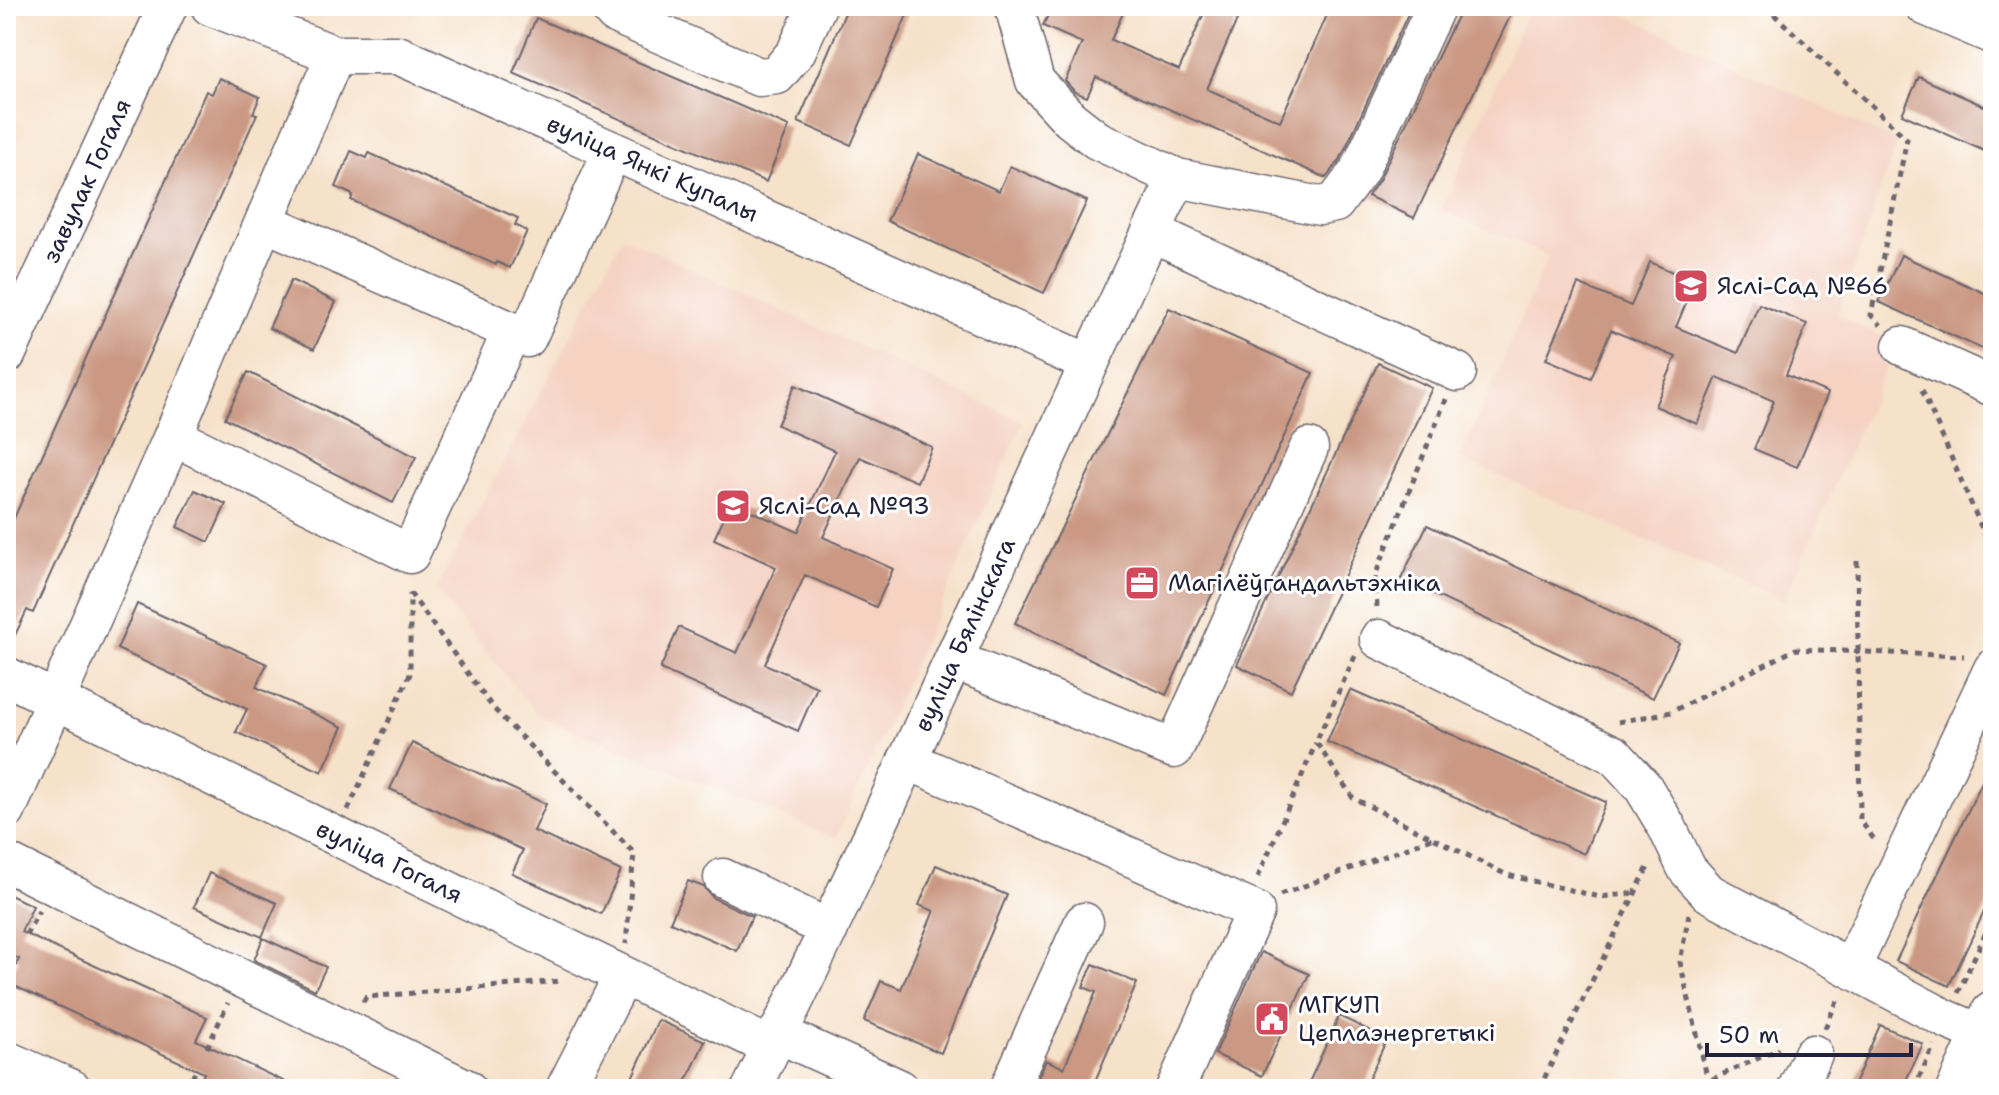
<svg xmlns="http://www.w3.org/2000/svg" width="1999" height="1095" viewBox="0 0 1999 1095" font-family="'Shantell Sans',sans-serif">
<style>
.built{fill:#f5d2c2}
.building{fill:#cb9983}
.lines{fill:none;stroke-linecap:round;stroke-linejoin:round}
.minor-casing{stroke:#6c656d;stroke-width:41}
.major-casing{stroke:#6c656d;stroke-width:47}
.path{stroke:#6c656d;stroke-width:5;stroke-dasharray:6 6;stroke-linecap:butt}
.minor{stroke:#fff;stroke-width:38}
.major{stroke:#fff;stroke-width:44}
.labels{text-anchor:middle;stroke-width:6;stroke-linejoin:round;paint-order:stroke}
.street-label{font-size:24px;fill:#22223b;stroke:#fff}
.poi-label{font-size:24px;fill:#22223b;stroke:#fff;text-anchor:start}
</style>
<rect width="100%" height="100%" fill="#fff"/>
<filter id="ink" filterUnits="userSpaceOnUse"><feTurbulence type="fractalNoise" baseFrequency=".0125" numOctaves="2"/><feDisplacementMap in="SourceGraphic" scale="16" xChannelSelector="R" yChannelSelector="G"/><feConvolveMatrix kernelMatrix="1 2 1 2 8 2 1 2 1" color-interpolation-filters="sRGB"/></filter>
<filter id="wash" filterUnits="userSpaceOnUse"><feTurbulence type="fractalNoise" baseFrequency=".006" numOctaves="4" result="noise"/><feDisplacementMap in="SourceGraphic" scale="32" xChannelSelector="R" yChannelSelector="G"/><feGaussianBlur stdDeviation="1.8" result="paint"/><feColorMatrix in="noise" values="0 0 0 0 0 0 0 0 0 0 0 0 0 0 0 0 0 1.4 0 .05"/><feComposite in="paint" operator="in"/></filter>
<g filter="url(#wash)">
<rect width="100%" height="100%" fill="#f6e1c9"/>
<g class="built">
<polygon points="1530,6 1606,6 1897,142 1837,316 1897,343 1784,601 1460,459 1548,256 1442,210"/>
<polygon points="623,237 1023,422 836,838 539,716 436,590"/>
</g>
<g id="blocks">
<g class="building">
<polygon points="848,6 911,6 851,145 798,122"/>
<polygon points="1052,6 1126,6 1111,40 1179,70 1207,6 1243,6 1207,89 1280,121 1331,6 1391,6 1408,14 1340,160 1326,178 1096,77 1087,97 1075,92 1065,81 1082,43 1043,26"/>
<polygon points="1462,6 1515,6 1414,218 1368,196 1379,180"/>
<polygon points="536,18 789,127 766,182 513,73"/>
<polygon points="1919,77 1993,110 1993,155 1902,114"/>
<polygon points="219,78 260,97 253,113 257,114 33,613 27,610 6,654 6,536 206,91 212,94"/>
<polygon points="351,151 367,158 369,153 518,218 515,225 527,231 510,268 497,262 496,265 351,200 353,195 336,187"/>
<polygon points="918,154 999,191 1010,166 1087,201 1044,293 887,221"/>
<polygon points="1901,255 1993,297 1993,354 1879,302"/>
<polygon points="1650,262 1695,282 1676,327 1738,353 1759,304 1807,324 1786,375 1828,393 1797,467 1754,449 1774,401 1717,377 1697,424 1655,406 1676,357 1611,330 1591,378 1546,359 1578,284 1631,306"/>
<polygon points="291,280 336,302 314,349 269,328"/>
<polygon points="1169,308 1313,373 1166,695 1015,623"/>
<polygon points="1378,363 1432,388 1291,691 1237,665"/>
<polygon points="248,372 416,457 393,503 225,418"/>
<polygon points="795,385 932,447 917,482 860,457 823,537 893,569 876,607 805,575 765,664 817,687 798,731 660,669 679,627 737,653 776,567 714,539 731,502 798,532 835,451 777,425"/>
<polygon points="195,490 226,504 209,542 177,527"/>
<polygon points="1427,525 1679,643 1653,698 1401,579"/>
<polygon points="137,604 267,664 256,687 343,727 322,772 236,732 247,709 117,649"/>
<polygon points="1350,690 1606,802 1584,854 1327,742"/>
<polygon points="412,743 546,804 534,831 621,871 601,914 512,873 523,850 390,789"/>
<polygon points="1993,759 1993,893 1949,986 1896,961"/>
<polygon points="936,865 1007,895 941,1053 864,1021 881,981 901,989 934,911 919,905"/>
<polygon points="209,873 277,903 262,937 194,907"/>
<polygon points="688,881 704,887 713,898 752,916 737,951 670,922"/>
<polygon points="6,893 33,906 21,932 207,1017 196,1040 300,1089 197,1089 204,1073 8,983 19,959 11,955 6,965"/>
<polygon points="263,938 326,967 315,990 254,960"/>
<polygon points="1261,952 1309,974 1262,1076 1215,1054"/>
<polygon points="1093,964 1137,983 1095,1081 1114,1089 1033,1089 1046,1060 1064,1068 1096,992 1083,987"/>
<polygon points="1339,1016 1387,1039 1364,1089 1306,1089"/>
<polygon points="658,1020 705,1041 683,1089 627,1089"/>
<polygon points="1880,1025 1923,1044 1902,1089 1852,1089"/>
</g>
</g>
</g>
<g filter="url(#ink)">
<use href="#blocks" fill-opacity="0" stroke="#6c656d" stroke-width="2"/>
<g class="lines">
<defs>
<g id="minor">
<path id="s1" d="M210,6L335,55H398L1088,363"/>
<polyline points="608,6 615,14 759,77 777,75 796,52 817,6"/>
<polyline points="1014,6 1035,81 1070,119 1097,140 1177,178 1320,206 1335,203 1359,171 1436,6"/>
<polyline points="1925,6 1993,35"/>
<polyline points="265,222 527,338 612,152"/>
<polyline points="1151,232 1457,372"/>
<polyline points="1902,346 1993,387"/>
<path id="s2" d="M6,355L168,6"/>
<polyline points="173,436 410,554 512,331"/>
<polyline points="1379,639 1614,755 1643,787 1667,827 1687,869 1709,893 1946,1019 1984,1035"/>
<polyline points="954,660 1174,749 1309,448"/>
<path id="s3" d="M6,676L771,1047"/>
<polyline points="907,760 1255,911 1175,1089"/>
<polyline points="6,811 173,436 335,55"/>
<polyline points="6,862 467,1089"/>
<polyline points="723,878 829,929"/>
<polyline points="1851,968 1993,669"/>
<polyline points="777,1033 900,1089"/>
<polyline points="6,1060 72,1089"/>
<polyline points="565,1089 623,976"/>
<path id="s4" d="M751,1089C900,789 1031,480 1177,178"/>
<polyline points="1009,1089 1084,922"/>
<polyline points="1797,1089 1813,1054"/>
</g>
<polyline id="major" points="1959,1089 1993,1014"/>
</defs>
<use href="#minor" class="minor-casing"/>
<use href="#major" class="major-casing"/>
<g class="path">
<polyline points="1765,6 1907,139 1871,315 1881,325"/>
<polyline points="1922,390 1993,554"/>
<polyline points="1857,561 1860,820 1876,842"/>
<polyline points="410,593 493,708 634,853 626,944"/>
<polyline points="1377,607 1375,576 1446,399"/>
<polyline points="1355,656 1316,742 1353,798 1507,875 1600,897 1635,893"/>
<polyline points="1618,722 1671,712 1796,649 1964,656"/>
<polyline points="348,810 410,674 410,594"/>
<polyline points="1258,877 1316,743"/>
<polyline points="1280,895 1432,838"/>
<polyline points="1689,914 1680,962 1710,1089"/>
<polyline points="26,935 39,911"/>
<polyline points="6,980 16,957"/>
<polyline points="1958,993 1993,917"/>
<polyline points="363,1002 366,997 562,981"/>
<polyline points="1825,1028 1839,997"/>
<polyline points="207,1048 228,1003"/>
<polyline points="187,1089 196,1070"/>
<polyline points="1539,1089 1650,863"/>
<polyline points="1690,1089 1779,1049"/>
<polyline points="1914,1089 1934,1045"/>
</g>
<use href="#minor" class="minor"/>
<use href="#major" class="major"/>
</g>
</g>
<defs>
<symbol id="school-square" viewBox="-11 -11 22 22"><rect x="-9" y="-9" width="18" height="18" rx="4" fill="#d1495b" stroke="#fff"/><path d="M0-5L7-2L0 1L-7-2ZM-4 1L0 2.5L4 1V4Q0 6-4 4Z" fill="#fff"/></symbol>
<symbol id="office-square" viewBox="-11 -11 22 22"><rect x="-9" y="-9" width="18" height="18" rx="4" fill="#d1495b" stroke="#fff"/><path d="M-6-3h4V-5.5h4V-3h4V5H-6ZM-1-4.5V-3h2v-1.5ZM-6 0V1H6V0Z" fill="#fff"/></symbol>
<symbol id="civic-square" viewBox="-11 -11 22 22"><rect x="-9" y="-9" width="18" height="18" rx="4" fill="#d1495b" stroke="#fff"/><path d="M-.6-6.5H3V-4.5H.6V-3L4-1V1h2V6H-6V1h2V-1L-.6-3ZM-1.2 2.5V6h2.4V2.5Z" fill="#fff"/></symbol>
</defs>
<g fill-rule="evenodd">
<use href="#school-square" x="1671" y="266" width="40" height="40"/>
<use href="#school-square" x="713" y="486" width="40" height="40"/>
<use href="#office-square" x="1122" y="563" width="40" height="40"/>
<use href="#civic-square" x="1252" y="999" width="40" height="40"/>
</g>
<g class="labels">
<g class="street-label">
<text dy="8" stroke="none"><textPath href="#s1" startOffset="476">вуліца Янкі Купалы</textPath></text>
<text dy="8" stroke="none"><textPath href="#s2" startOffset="192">завулак Гогаля</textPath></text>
<text dy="8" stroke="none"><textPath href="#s4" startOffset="502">вуліца Бялінскага</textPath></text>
<text dy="8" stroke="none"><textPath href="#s3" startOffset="426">вуліца Гогаля</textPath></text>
</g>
<g class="poi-label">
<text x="1717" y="294">Яслі-Сад №66</text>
<text x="759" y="514">Яслі-Сад №93</text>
<text x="1168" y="591">Магілёўгандальтэхніка</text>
<text x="1298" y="1013">МГКУП<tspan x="1298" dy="28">Цеплаэнергетыкі</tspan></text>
</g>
</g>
<rect width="1999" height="1095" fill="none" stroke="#fff" stroke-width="32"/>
<path d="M1707 1043v12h204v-12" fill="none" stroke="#22223b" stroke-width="4"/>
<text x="1719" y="1043" font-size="24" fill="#22223b" stroke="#ffffff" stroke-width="6" paint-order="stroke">50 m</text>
</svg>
